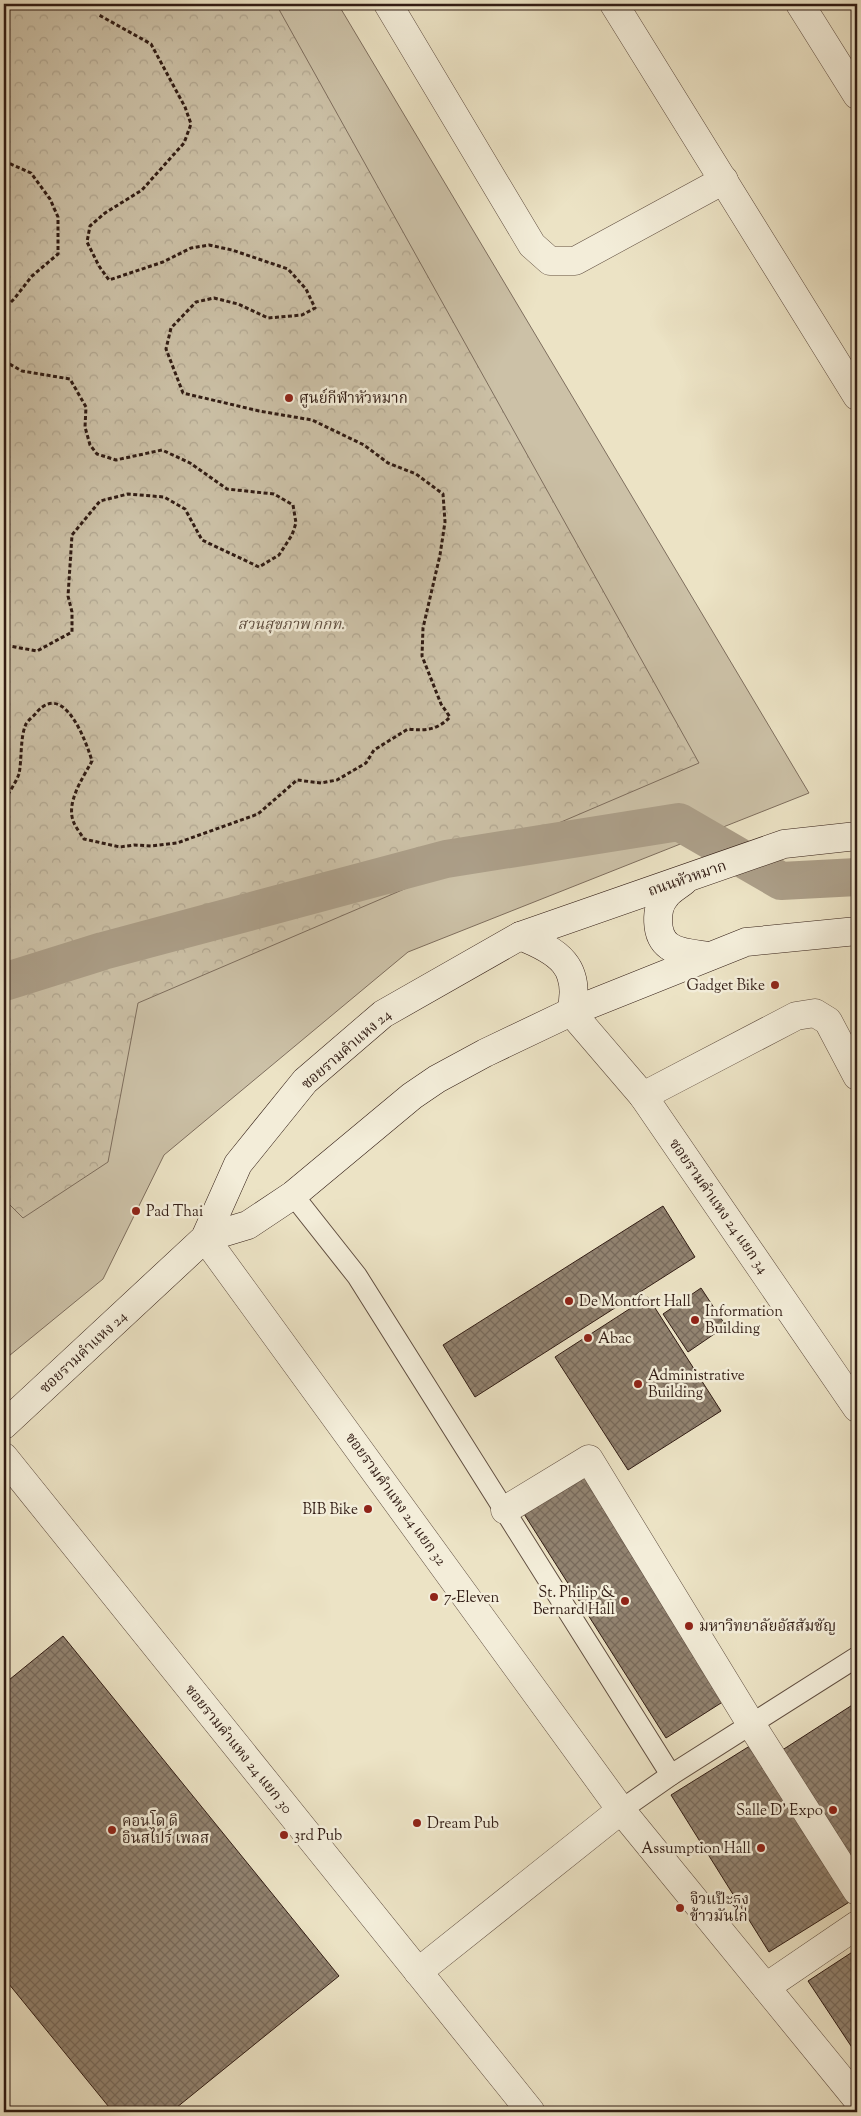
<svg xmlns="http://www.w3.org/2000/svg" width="861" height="2116" viewBox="0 0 861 2116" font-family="'Sorts Mill Goudy','Noto Serif Thai',serif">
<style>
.grass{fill:#ccc1a7;stroke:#7e6e5e}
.forest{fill:url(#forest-crowns);stroke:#7e6e5e}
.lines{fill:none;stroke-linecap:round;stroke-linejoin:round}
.canal{stroke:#ac9f89;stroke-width:38}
.building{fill:url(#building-cross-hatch);stroke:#311c14}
.lane-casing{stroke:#604e40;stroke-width:22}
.street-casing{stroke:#604e40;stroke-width:29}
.secondary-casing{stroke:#311c14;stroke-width:29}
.path{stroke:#311c14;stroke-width:3;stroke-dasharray:4 2.5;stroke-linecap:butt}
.lane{stroke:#f3edd9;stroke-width:20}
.street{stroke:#f3edd9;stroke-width:28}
.secondary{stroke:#f3edd9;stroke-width:28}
.poi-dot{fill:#8f2418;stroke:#f3edd9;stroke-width:2}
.labels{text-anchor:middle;stroke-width:5;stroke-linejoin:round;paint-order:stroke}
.poi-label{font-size:15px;fill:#311c14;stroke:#f3edd9;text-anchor:start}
.park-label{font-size:15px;font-style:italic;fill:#604e40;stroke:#f3edd9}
.street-label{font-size:15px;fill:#311c14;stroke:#f3edd9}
</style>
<defs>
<pattern id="forest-crowns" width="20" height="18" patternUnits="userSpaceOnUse" patternTransform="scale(1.25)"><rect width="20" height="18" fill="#ccc1a7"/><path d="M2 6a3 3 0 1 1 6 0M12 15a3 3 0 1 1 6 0" fill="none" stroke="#b0a58f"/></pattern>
<pattern id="building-cross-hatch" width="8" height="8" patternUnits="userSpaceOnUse" patternTransform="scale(1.25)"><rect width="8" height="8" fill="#928370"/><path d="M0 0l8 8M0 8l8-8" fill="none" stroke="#786a5b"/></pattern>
</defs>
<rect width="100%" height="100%" fill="#ece3c5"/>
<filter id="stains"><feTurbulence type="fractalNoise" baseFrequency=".004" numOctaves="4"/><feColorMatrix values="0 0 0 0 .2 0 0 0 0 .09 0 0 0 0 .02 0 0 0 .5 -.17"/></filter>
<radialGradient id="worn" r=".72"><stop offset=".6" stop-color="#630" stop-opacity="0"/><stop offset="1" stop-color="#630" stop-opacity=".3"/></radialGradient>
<polygon class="grass" points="4,4 338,4 809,793 408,952 164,1155 103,1279 4,1360"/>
<polygon class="forest" points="4,4 276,4 699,763 138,1003 108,1162 23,1218 4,1199"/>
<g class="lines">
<polyline class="canal" points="4,982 103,951 446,859 679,822 781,881 857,877"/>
</g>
<g class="building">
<polygon points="663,1206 695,1257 475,1397 443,1345"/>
<polygon points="701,1288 726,1326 688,1352 663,1314"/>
<polygon points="648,1297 721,1411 628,1470 555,1357"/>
<polygon points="584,1465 732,1696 666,1738 519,1506"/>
<polygon points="63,1636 339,1976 171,2112 113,2112 4,1978 4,1684"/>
<polygon points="857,1702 857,1864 847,1871 773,1756"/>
<polygon points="753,1744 851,1901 769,1952 671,1795"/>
<polygon points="857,1949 857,2055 808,1981"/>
</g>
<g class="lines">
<defs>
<g id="lane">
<polyline points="293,1195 357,1276 671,1775"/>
<polyline points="621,1810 671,1775 857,1657"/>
</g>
<g id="street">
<polyline points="388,4 532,245 550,261 575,261 724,180"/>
<polyline points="614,4 857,396"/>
<polyline points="800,4 857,95"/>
<polyline points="571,1012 643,1096 857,1408"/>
<polyline points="643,1096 796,1016 815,1013 828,1021 857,1076"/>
<polyline points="205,1238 621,1810 857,2099"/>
<polyline points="4,1457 531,2112"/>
<polyline points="505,1510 589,1459 751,1724 857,1891"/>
<polyline points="418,1972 621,1810"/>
<polyline points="766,1987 857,1925"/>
</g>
<g id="secondary">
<path d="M684,881C678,886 670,890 666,896C655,908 655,936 669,946C680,954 697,954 710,956"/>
<path d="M520,936C558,951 582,966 571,1012"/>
<polyline points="205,1238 248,1225 293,1195 412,1096 437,1079 485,1053 571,1012 746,942 857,931"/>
<polyline points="4,1425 205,1238 238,1164 305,1081 383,1014 520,936 784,844 857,836"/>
</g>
</defs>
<use href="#lane" class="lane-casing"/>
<use href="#street" class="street-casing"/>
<use href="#secondary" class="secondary-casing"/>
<g class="path">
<polyline points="4,161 31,173 50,199 58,217 58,254 32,276 14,299 4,309"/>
<polyline points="4,361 22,371 70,379 86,407 85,427 90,445 97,454 116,460 162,450 190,463 227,489 274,494 293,505 296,523 292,535 279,555 259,567 202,540 185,509 164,497 128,494 100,501 72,535 68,596 72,612 72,632 37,651 4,645"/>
<path d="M4,800C9,793 16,782 19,774C22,759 20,737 26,724C28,720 34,716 37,712C64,681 86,741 92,761C83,778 65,803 74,823C76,828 81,834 84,839L120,847L134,845L151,846L177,843L258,814L297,780L321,783L337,780L366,763L374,750L408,729C425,731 438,730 450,717L441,704L422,656L423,628L440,555L445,522L443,494L416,474L388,463L364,445L312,420L259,411L183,393L166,349L171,328L196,302L214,298L238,304L268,318L302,315L315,308L306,289L288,269L232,250L209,245L191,248L163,262L109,280L99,266L87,242L90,226L105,213L142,190L184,143L191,124L185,107L151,44L99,15"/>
</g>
<use href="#lane" class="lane"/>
<use href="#street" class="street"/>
<use href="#secondary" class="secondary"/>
</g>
<g class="poi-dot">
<circle cx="289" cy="398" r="5"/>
<circle cx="775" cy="985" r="5"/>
<circle cx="136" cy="1211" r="5"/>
<circle cx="569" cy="1301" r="5"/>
<circle cx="695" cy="1320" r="5"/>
<circle cx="588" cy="1338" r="5"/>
<circle cx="638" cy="1384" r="5"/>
<circle cx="368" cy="1509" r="5"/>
<circle cx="434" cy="1597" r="5"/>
<circle cx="625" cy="1601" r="5"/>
<circle cx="689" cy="1626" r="5"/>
<circle cx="833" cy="1810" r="5"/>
<circle cx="417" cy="1823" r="5"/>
<circle cx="112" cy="1830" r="5"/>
<circle cx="284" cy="1835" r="5"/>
<circle cx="761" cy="1848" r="5"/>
<circle cx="680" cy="1908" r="5"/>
</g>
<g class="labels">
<g class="poi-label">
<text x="299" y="403">ศูนย์กีฬาหัวหมาก</text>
<text x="765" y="990" text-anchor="end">Gadget Bike</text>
<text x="146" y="1216">Pad Thai</text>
<text x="579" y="1306">De Montfort Hall</text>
<text x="705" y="1316">Information<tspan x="705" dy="17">Building</tspan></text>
<text x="598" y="1343">Abac</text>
<text x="648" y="1380">Administrative<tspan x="648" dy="17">Building</tspan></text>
<text x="358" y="1514" text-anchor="end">BIB Bike</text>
<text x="615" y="1597" text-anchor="end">St. Philip &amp;<tspan x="615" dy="17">Bernard Hall</tspan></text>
<text x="444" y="1602">7-Eleven</text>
<text x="699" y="1631">มหาวิทยาลัยอัสสัมชัญ</text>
<text x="823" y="1815" text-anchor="end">Salle D' Expo</text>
<text x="122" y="1826">คอนโด ดิ<tspan x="122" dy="17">อินสไปร์ เพลส</tspan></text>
<text x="427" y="1828">Dream Pub</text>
<text x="294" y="1840">3rd Pub</text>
<text x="751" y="1853" text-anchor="end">Assumption Hall</text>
<text x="690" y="1904">จิวแป๊ะธง<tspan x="690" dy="17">ข้าวมันไก่</tspan></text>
</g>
<g class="park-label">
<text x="291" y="629">สวนสุขภาพ กกท.</text>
</g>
<g class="street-label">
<text transform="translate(687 878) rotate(-19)" y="5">ถนนหัวหมาก</text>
<text transform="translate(346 1049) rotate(-41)" y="5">ซอยรามคำแหง 24</text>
<text transform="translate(719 1206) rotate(55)" y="5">ซอยรามคำแหง 24 แยก 34</text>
<text transform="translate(83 1352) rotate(-43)" y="5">ซอยรามคำแหง 24</text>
<text transform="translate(396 1499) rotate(54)" y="5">ซอยรามคำแหง 24 แยก 32</text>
<text transform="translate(239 1749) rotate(51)" y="5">ซอยรามคำแหง 24 แยก 30</text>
</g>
</g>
<rect width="861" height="2116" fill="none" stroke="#ece3c5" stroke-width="20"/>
<rect x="5" y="5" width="851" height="2106" fill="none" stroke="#311c14" stroke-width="2.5"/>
<rect x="10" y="10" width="841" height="2096" fill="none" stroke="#311c14"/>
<rect width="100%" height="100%" filter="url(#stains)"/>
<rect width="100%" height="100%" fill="url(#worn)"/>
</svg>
